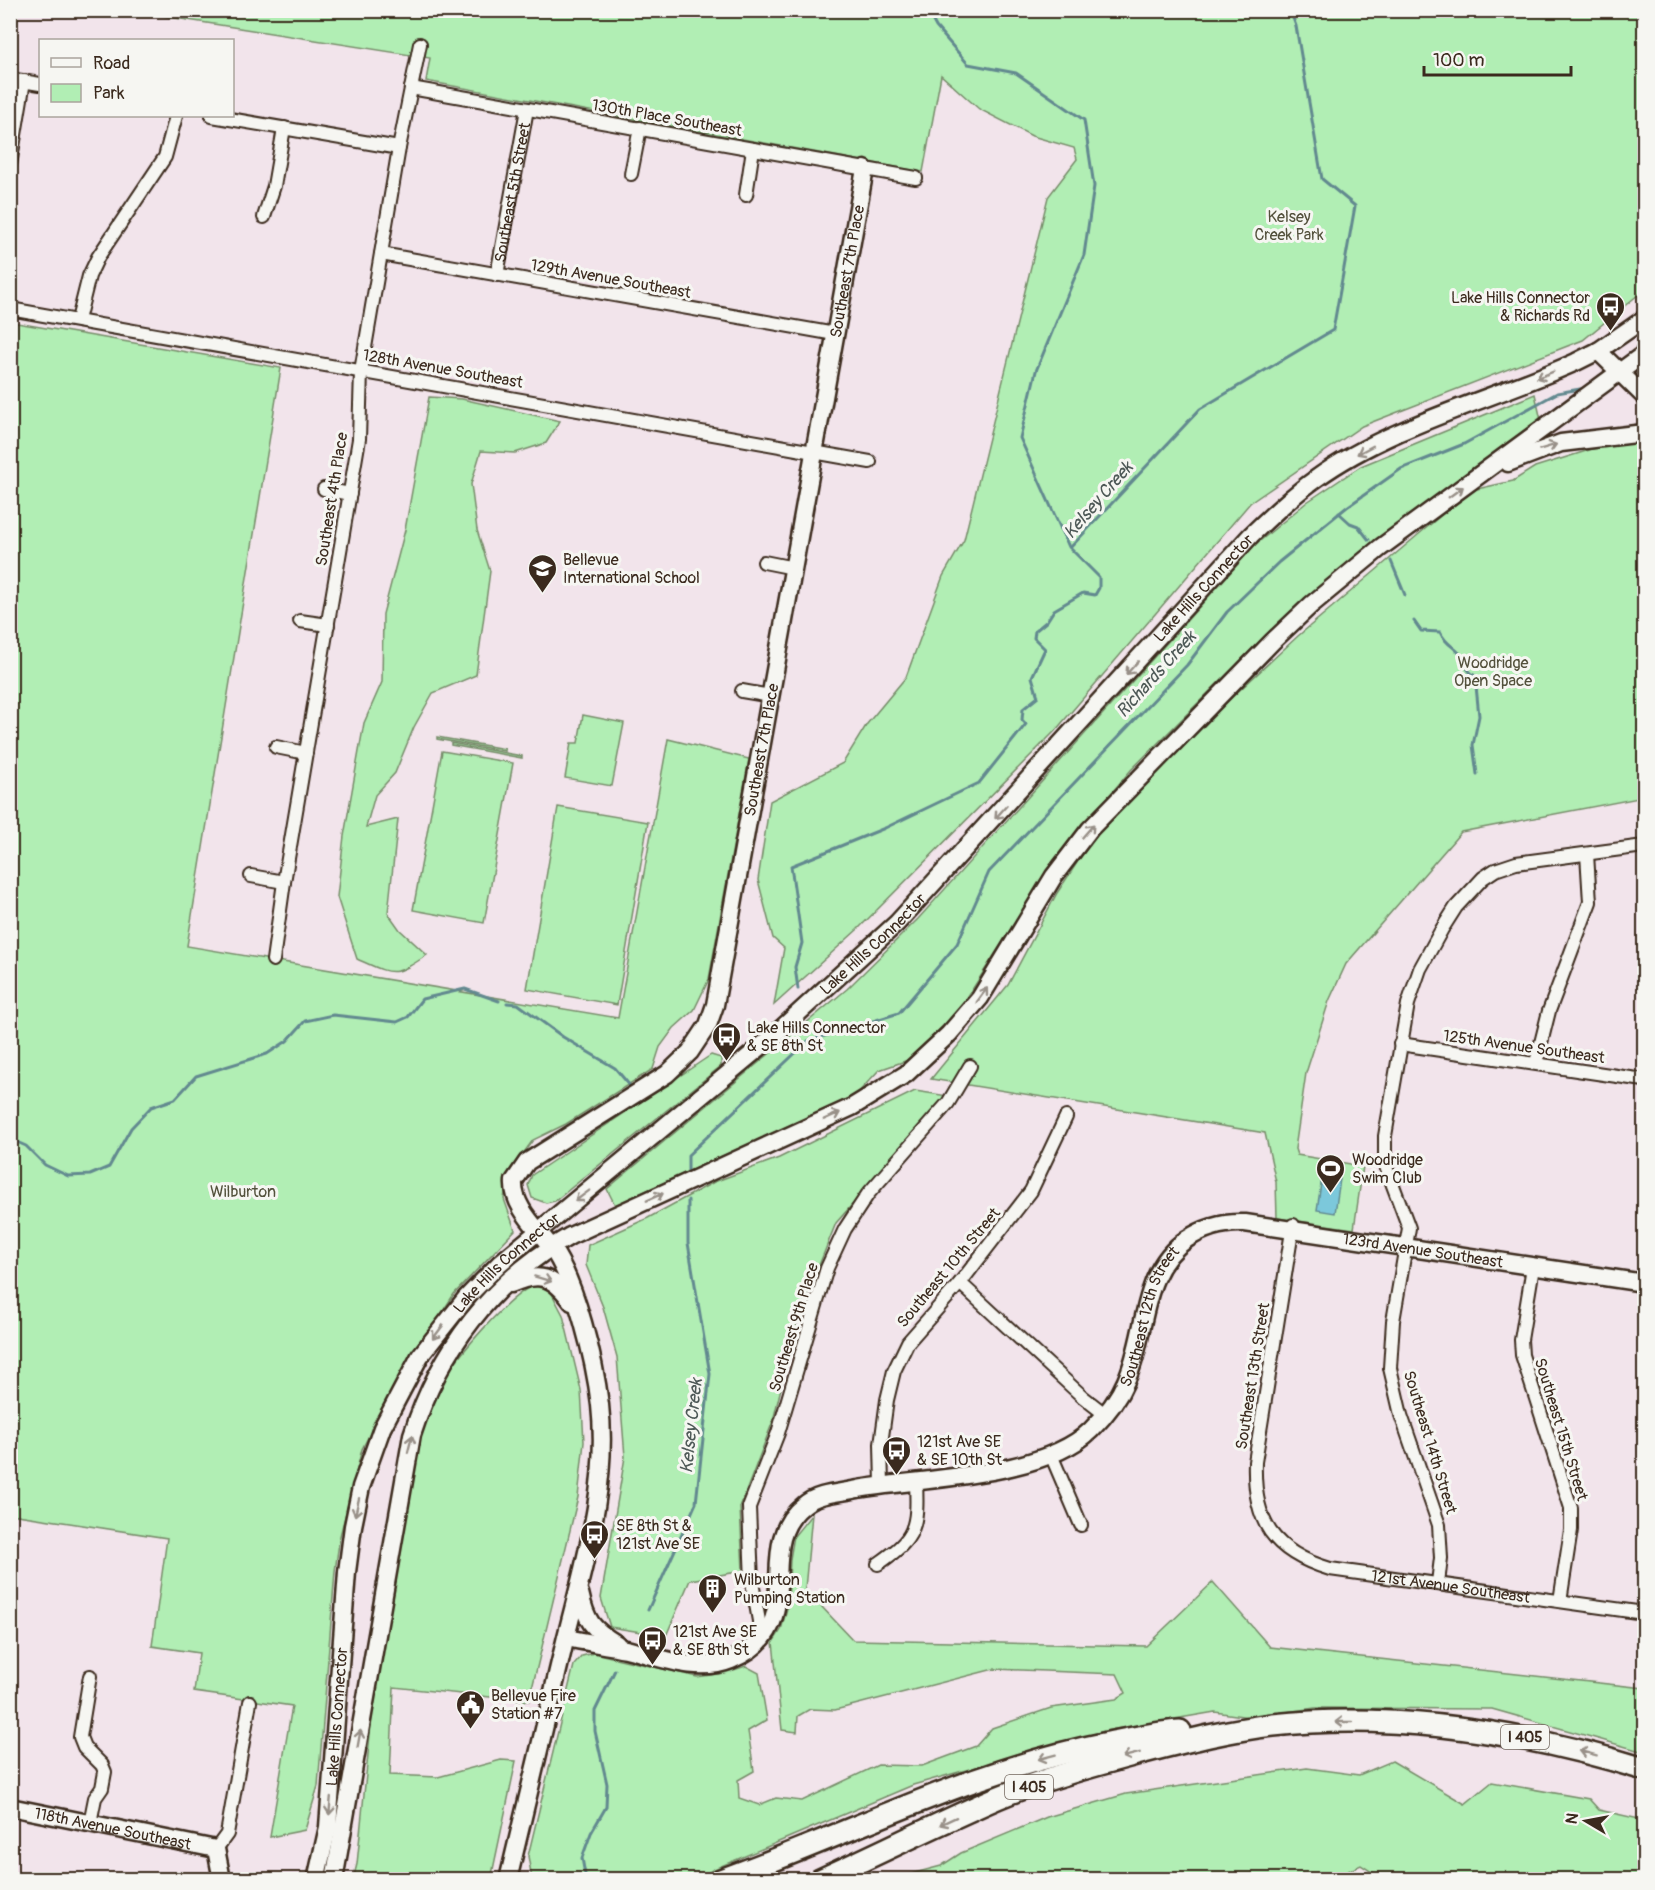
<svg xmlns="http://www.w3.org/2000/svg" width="1655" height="1890" viewBox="0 0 1655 1890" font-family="Pangolin,sans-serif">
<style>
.green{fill:#b1eeb4;stroke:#768c69;stroke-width:1.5}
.water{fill:#7cc8db;stroke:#62898f;stroke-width:1.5}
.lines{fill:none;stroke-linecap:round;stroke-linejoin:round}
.stream{stroke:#62898f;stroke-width:3}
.street-casing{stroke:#3b2a1e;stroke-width:16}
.secondary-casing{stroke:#3b2a1e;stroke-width:21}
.highway-casing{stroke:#3b2a1e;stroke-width:26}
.street{stroke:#f6f6f2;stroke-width:12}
.secondary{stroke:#f6f6f2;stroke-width:16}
.highway{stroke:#f6f6f2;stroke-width:21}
.oneway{stroke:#989088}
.labels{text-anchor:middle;stroke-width:6;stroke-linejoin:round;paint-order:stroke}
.shield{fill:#f6f6f2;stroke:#73675e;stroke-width:1.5}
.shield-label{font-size:15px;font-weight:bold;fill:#3b2a1e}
.street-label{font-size:16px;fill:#3b2a1e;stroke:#f6f6f2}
.park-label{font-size:16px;fill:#53513c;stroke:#f6f6f2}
.poi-label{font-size:16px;fill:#3b2a1e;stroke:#f6f6f2;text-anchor:start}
.water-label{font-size:18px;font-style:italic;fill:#4e5957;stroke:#f6f6f2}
</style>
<rect width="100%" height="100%" fill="#f2e4eb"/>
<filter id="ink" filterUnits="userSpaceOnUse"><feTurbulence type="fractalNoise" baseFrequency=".0167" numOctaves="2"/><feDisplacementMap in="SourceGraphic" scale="12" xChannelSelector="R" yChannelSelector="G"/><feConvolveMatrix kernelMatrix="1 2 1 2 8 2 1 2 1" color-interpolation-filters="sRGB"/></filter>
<g filter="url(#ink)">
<g class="green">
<polygon points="130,11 1644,11 1644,290 1583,340 1362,426 1250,503 1055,731 857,930 774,1005 784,948 773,938 758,880 770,801 843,763 867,724 906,677 943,576 964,540 1048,197 1077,159 1074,148 1032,136 979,109 941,75 923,172 426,81 430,58"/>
<polygon points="11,322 281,368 187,946 618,1018 668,739 749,759 709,979 694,1010 674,1028 660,1047 653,1069 566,1124 533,1140 508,1174 504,1199 515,1230 454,1294 397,1382 362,1449 340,1536 335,1571 318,1786 305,1830 270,1837 292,1706 194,1692 199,1653 152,1646 167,1538 11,1514"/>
<polygon points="1535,394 1541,420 1360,554 1260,641 1131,770 1059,854 961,1007 911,1059 879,1070 856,1095 615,1205 607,1189 847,989 918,919 1255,545 1307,502 1361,466"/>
<path d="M429,397L462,399L560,421L546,443L515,453L481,451L471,484L477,530L490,571L476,675L433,693L414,727L395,773L375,795L366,827L398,819L388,913L400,930L427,955C393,978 393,975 357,959L337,897L344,836L364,723L382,682L383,614L405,530Z"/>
<polygon points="1644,442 1644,797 1461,832 1346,964 1329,1001 1306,1073 1295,1149 1297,1155 1363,1166 1354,1229 1277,1218 1276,1182 1265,1133 931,1079 1008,985 1057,893 1094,837 1202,725 1298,636 1444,513 1477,489 1513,481 1535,467 1599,447"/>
<polygon points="583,715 624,723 612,786 565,778 571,743 578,743"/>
<polygon points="437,737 505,749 505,751 437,739"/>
<polygon points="451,743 522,756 522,758 451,745"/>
<polygon points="442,751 513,763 484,923 413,910"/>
<polygon points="558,807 648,822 617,1005 527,989"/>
<polygon points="711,1055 721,1058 721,1066 555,1201 546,1203 532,1198 528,1185 532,1175"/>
<polygon points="915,1091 948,1096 836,1223 798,1318 773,1421 740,1507 743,1571 690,1580 666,1636 610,1627 601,1598 625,1457 617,1357 603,1307 586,1265 588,1245 648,1218 714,1182 779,1158"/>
<path d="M532,1286H541L551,1292L563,1315L581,1390L584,1442L578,1497L529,1701L394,1687L390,1775L438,1777L501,1760L516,1761L491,1879L353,1880L357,1864L375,1685L413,1461C421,1434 430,1408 442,1383C454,1359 508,1297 532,1286Z"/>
<polygon points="812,1514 805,1589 853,1640 1146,1646 1213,1582 1270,1647 1644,1688 1644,1752 1492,1709 1315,1708 1249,1717 1215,1712 1104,1731 913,1785 712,1870 700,1879 532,1879 528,1856 574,1665 582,1656 594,1653 697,1677 724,1673 746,1666 759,1673 767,1720 748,1731 754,1771 738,1780 739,1798 759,1805 776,1798 802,1801 878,1765 922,1766 976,1746 992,1728 1051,1708 1116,1699 1126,1693 1117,1674 994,1669 835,1710 810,1709 798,1716 797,1732 782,1730 773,1642 781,1630 788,1605 790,1559 794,1536"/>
<polygon points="1392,1761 1465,1804 1492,1782 1589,1799 1599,1810 1644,1820 1644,1879 1383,1879 1361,1865 1328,1880 892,1879 941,1866 961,1853 1047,1817 1126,1794 1307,1768 1359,1775"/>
</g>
<polygon class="water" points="1322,1177 1340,1179 1335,1213 1317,1210"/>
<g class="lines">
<g class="stream">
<polyline points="927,10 936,27 968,64 1016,73 1084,120 1094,186 1084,255 1036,371 1020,438 1069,547"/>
<polyline points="1339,513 1350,523 1358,526 1369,540"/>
<polyline points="1391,561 1405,595"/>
<path d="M1414,621L1421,631L1440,632C1446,645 1454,646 1461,655C1468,664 1463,668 1475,676L1479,716L1473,745L1477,774"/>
<polyline points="798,989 795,967 802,943 791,866 885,828 979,783 1026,724 1022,720 1023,709 1038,697 1032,677 1045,649 1034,638 1035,631 1047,621 1054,610 1083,593 1095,595 1099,588 1099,577 1070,548 1200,409 1333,330 1355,206 1322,179 1296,26 1290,10"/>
<polyline points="507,1003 518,1004 563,1037 615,1068 631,1087"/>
<polyline points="10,1139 26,1146 45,1165 68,1176 90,1175 109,1167 131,1128 151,1107 175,1099 196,1076 267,1054 287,1041 305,1021 333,1015 397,1022 408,1017 422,999 465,989 499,1001"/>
<polyline points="688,1173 688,1155 808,1041 899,1013 957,944 989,872 1187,665 1227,612 1279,562 1347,507 1401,469 1464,444 1557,393 1586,388"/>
<polyline points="648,1610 696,1503 710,1374 688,1243 688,1200"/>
<polyline points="586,1880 582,1858 591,1833 606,1807 607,1784 595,1731 595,1711 615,1670"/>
</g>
<defs>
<g id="street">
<polyline points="10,79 40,84"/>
<polyline points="411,88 916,178"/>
<polyline points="212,116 399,148"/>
<polyline points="10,165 24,81"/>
<polyline points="631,174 640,128"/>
<polyline points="746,195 753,149"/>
<polyline points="264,217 274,186 284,128"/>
<polyline points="381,254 835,334"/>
<path id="s1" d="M497,275L527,109"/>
<polyline points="10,309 870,462"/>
<polyline points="78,320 89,276 98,257 165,157 176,116"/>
<polyline points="324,489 350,494"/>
<polyline points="764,562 794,568"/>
<polyline points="300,621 328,625"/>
<polyline points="742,691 771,696"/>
<polyline points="276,747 306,753"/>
<polyline points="251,876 284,882"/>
<polyline points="273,960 284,882 359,439 361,371 399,148 420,44"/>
<polyline points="1400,1044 1644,1080"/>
<polyline points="1536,1063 1549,1011 1590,902 1587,854"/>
<path id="s2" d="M1293,1225L1255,1462C1253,1522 1273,1552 1330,1569L1644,1613"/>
<polyline points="1533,1267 1521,1340 1522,1355 1571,1508 1571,1530 1560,1601"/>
<polyline points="960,1283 1083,1397 1106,1415"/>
<polyline points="1052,1457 1081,1525"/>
<polyline points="882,1485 881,1444 887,1400 894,1371 908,1342 960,1283 1031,1191 1066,1117"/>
<path d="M878,1564C916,1538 918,1527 916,1482"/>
<polyline points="1438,1583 1441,1558 1439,1525 1401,1415 1390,1368 1393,1321 1409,1228 1385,1164 1385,1136 1408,1004 1420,969 1442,929 1456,907 1483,878 1495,870 1516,863 1644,846"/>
<polyline points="765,1635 759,1621 752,1582 749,1507 778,1433 827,1268 845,1229 868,1194 948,1103 970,1066"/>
<polyline points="90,1823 95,1798 102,1788 105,1772 102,1765 84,1747 80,1737 90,1676"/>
<polyline points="216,1849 227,1834 250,1702"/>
</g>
<g id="secondary">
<polyline points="1598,351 1644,396"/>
<polyline points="1508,463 1561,443 1644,433"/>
<path d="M511,1284C540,1271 553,1276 572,1302"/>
<path d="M580,1593C586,1621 592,1629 617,1644"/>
<path id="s3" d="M566,1638C586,1642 606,1645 626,1649C660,1657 697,1674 731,1660C814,1626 749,1548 804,1505C818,1493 840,1493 858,1489C923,1478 1043,1477 1091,1430C1105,1416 1118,1400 1126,1381C1148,1333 1139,1272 1187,1239C1205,1227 1224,1222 1245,1223L1644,1283"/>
<path id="s4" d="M10,1807L216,1849L222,1880"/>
<path id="s5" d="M316,1880L328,1827L347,1572L353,1526L361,1487L382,1428L420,1356L466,1298L500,1263L770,1039L897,923L1251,535C1272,515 1293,495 1317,478C1390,425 1494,399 1576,362L1598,351L1644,319"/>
<path d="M334,1880L412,1435C439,1351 492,1280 570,1236L852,1107L906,1074L949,1034L980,998L1054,876L1090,829L1273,641L1311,605L1380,548L1644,354"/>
<path id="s6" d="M508,1880C527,1800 546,1721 565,1641C584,1564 609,1485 600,1405C595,1362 576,1281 551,1247C537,1228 512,1206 514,1181L527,1162L667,1074L690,1052L708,1025L715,1005L865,169"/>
</g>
<g id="highway">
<path d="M721,1880C850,1834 973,1769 1108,1743C1132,1739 1156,1732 1180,1731"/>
<path d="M820,1880C879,1853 937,1824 997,1798C1043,1779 1092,1766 1140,1753C1183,1742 1228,1730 1273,1725C1399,1712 1524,1732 1644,1769"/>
</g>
</defs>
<use href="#street" class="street-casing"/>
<use href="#secondary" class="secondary-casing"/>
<use href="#highway" class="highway-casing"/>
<use href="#street" class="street"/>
<use href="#secondary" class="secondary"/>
<use href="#highway" class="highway"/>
</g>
<defs><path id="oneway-shaft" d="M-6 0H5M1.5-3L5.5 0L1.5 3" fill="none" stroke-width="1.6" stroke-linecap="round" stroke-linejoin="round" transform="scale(1.5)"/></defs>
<g class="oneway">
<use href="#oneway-shaft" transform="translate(1545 375) rotate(158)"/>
<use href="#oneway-shaft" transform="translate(1548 447) rotate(-17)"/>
<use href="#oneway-shaft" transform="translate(1365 450) rotate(152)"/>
<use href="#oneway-shaft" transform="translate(1456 492) rotate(-36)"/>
<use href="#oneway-shaft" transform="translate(1132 668) rotate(132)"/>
<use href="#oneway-shaft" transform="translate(1001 812) rotate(132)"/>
<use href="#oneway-shaft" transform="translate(1088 831) rotate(-49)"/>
<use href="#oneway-shaft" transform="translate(982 995) rotate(-54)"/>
<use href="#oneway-shaft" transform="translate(832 1116) rotate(-24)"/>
<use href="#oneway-shaft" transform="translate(582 1196) rotate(143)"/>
<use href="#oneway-shaft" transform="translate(655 1197) rotate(-24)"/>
<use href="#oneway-shaft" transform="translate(543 1279) rotate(17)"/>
<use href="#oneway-shaft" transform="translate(438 1332) rotate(127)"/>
<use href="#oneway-shaft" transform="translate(410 1444) rotate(-76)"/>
<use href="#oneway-shaft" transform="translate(357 1507) rotate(103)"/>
<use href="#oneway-shaft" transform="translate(1344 1722) rotate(-180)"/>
<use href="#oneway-shaft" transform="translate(359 1739) rotate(-80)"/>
<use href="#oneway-shaft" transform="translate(1588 1753) rotate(-165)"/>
<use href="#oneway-shaft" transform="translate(1131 1755) rotate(166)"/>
<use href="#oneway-shaft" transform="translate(1047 1757) rotate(165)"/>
<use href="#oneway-shaft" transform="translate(330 1806) rotate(95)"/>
<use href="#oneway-shaft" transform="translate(948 1821) rotate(155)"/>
</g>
</g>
<defs>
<symbol id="bus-pin" viewBox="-11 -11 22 30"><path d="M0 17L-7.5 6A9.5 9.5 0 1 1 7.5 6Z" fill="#3b2a1e" stroke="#f6f6f2"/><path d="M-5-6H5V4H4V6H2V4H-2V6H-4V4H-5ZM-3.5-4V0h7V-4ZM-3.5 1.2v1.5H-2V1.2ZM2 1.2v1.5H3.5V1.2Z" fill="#fff"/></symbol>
<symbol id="school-pin" viewBox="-11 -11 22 30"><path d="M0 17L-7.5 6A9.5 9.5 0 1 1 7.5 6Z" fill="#3b2a1e" stroke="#f6f6f2"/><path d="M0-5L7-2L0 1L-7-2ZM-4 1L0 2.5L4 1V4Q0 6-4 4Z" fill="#fff"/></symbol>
<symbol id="stadium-pin" viewBox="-11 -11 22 30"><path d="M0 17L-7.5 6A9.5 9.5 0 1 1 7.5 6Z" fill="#3b2a1e" stroke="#f6f6f2"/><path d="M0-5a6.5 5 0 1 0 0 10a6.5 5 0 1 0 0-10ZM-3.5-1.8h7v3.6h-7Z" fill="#fff"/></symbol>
<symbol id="building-pin" viewBox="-11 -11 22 30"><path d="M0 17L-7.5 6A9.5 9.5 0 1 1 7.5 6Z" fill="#3b2a1e" stroke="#f6f6f2"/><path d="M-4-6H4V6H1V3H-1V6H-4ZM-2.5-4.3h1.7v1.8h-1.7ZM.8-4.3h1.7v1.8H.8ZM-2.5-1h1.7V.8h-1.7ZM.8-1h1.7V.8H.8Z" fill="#fff"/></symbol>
<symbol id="civic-pin" viewBox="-11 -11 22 30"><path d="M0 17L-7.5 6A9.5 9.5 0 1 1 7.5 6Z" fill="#3b2a1e" stroke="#f6f6f2"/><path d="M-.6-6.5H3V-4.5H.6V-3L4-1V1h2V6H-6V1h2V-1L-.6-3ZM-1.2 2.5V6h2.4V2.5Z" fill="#fff"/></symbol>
</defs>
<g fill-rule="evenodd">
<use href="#bus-pin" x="1594" y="290" width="33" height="45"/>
<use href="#school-pin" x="526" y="552" width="33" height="45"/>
<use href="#bus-pin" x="710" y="1020" width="33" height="45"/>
<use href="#stadium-pin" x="1314" y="1152" width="33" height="45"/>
<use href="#bus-pin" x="880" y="1434" width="33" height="45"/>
<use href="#bus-pin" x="578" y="1518" width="33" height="45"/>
<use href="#building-pin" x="696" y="1572" width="33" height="45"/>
<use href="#bus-pin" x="636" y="1624" width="33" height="45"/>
<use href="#civic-pin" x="454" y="1688" width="33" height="45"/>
</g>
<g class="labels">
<g class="shield">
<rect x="1501" y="1725" width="48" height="24" rx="4.5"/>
<rect x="1005" y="1775" width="48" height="24" rx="4.5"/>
</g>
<g class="shield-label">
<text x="1525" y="1742">I 405</text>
<text x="1029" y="1792">I 405</text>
</g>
<g class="street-label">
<text transform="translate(667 117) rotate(10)" y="6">130th Place Southeast</text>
<text dy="6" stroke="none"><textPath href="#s1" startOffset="84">Southeast 5th Street</textPath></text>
<text dy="6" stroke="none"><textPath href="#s6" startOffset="1749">Southeast 7th Place</textPath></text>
<text transform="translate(611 278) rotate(10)" y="6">129th Avenue Southeast</text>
<text transform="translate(443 368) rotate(10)" y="6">128th Avenue Southeast</text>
<text transform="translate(331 499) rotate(-81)" y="6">Southeast 4th Place</text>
<text dy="6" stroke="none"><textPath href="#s5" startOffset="1640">Lake Hills Connector</textPath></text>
<text dy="6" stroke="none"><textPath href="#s6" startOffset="1263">Southeast 7th Place</textPath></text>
<text dy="6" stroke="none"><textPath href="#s5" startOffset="1154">Lake Hills Connector</textPath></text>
<text transform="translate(1524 1046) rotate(8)" y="6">125th Avenue Southeast</text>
<text dy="6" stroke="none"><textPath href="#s3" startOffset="1112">123rd Avenue Southeast</textPath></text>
<text dy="6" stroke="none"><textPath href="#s5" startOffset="668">Lake Hills Connector</textPath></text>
<text transform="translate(948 1267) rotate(-50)" y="6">Southeast 10th Street</text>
<text dy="6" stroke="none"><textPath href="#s3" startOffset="782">Southeast 12th Street</textPath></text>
<text transform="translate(793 1327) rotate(-73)" y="6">Southeast 9th Place</text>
<text transform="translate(1252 1376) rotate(-81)" y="6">Southeast 13th Street</text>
<text transform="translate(1562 1429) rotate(73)" y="6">Southeast 15th Street</text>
<text transform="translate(1431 1442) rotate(73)" y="6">Southeast 14th Street</text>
<text dy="6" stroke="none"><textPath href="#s2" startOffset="506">121st Avenue Southeast</textPath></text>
<text dy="6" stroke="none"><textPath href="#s5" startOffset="165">Lake Hills Connector</textPath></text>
<text dy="6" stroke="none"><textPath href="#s4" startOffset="105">118th Avenue Southeast</textPath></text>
</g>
<g class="park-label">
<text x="1289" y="222">Kelsey<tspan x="1289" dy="18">Creek Park</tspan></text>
<text x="1493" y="668">Woodridge<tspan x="1493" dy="18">Open Space</tspan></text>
<text x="243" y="1197">Wilburton</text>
</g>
<g class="poi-label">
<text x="1590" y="303" text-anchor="end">Lake Hills Connector<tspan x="1590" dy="18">&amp; Richards Rd</tspan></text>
<text x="563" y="565">Bellevue<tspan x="563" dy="18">International School</tspan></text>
<text x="747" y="1033">Lake Hills Connector<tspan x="747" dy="18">&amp; SE 8th St</tspan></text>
<text x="1352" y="1165">Woodridge<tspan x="1352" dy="18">Swim Club</tspan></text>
<text x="917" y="1447">121st Ave SE<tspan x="917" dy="18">&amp; SE 10th St</tspan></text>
<text x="616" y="1531">SE 8th St &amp;<tspan x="616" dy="18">121st Ave SE</tspan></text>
<text x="734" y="1585">Wilburton<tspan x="734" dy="18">Pumping Station</tspan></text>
<text x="673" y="1637">121st Ave SE<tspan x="673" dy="18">&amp; SE 8th St</tspan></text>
<text x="491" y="1701">Bellevue Fire<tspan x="491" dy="18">Station #7</tspan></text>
</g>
<g class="water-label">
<text transform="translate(1098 500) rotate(-49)" y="6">Kelsey Creek</text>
<text transform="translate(1156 674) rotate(-48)" y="6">Richards Creek</text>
<text transform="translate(691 1426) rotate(-84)" y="6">Kelsey Creek</text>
</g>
</g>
<rect width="1655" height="1890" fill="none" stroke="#f6f6f2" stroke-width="36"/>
<rect x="18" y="18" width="1619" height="1854" fill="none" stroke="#3b2a1e" stroke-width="2" filter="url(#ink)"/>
<rect x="39" y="39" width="195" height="78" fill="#f6f6f2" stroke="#aba49d" stroke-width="1.5"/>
<rect x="51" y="58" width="30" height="9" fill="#f6f6f2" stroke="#aba49d" stroke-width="1.5"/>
<text x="93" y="69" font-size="18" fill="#3b2a1e">Road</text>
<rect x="51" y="84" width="30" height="18" fill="#b1eeb4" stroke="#aba49d" stroke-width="1.5"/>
<text x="93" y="99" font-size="18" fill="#3b2a1e">Park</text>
<g transform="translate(1586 1821) rotate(280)" stroke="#f6f6f2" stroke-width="4.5" paint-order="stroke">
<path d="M0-4.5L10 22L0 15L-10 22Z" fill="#3b2a1e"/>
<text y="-9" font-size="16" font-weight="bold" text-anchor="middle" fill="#3b2a1e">N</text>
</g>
<path d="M1424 66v9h147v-9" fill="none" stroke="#3b2a1e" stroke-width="3"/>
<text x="1433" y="66" font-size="18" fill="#3b2a1e" stroke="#f6f6f2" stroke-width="4.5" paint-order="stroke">100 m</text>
</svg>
